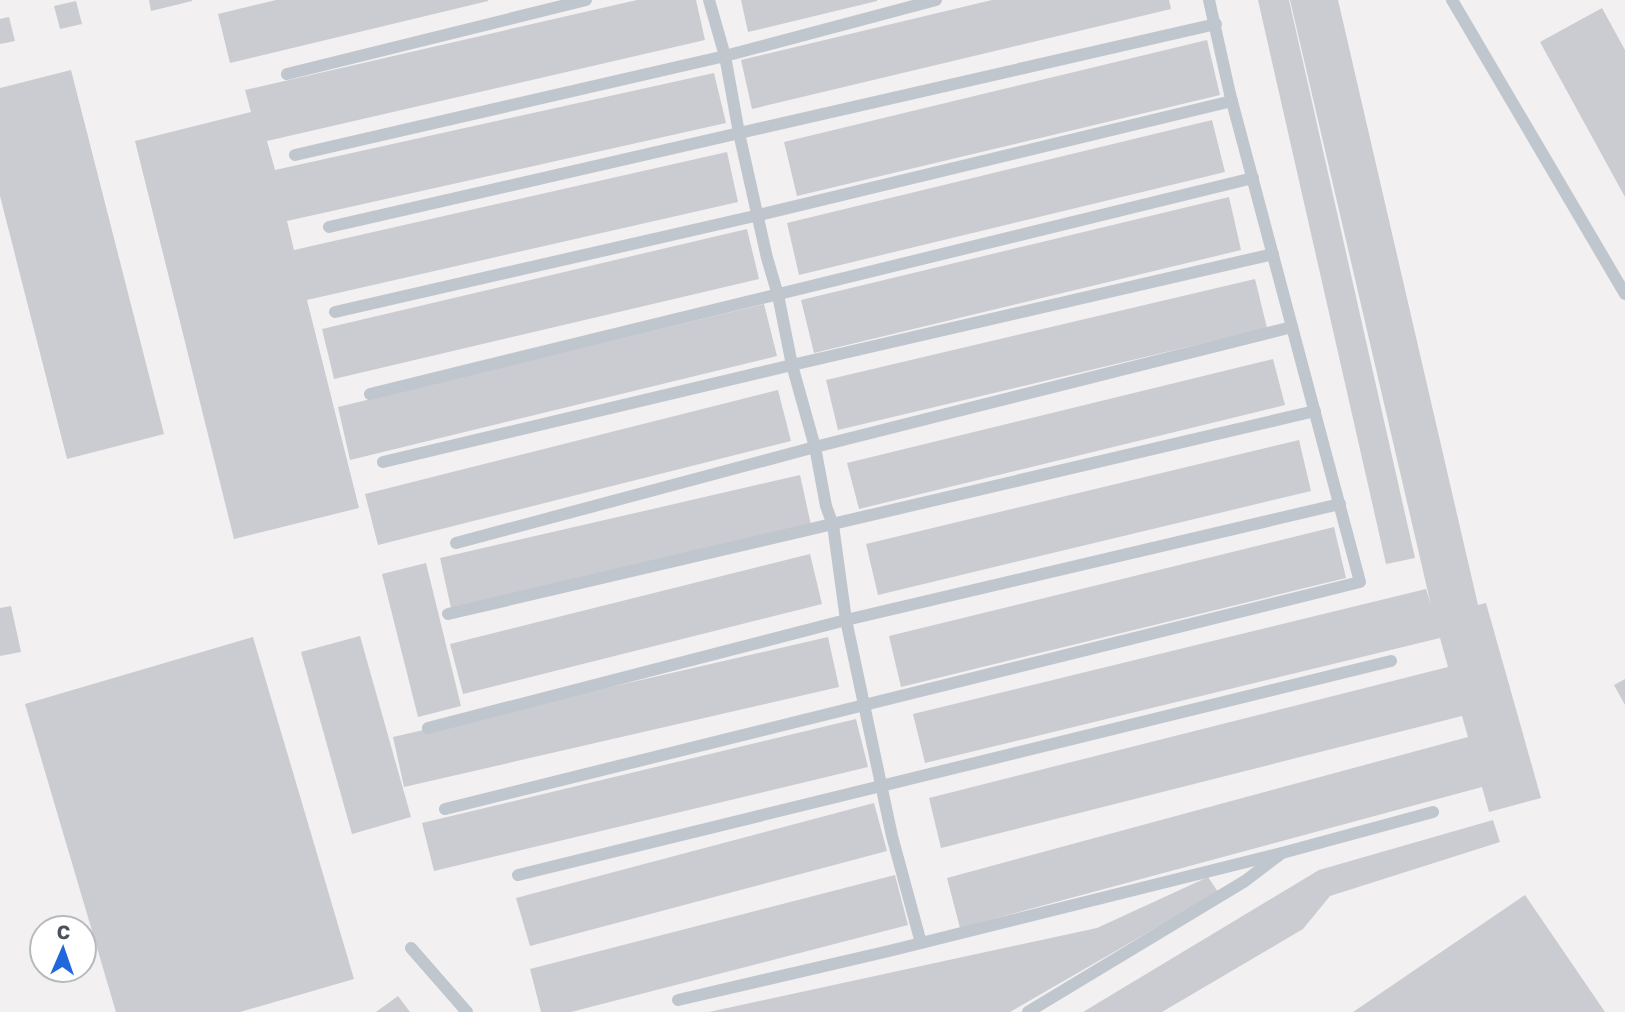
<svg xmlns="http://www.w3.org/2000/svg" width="1625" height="1012" viewBox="0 0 1625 1012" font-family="'Golos Text',sans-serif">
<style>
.building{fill:#caccd2}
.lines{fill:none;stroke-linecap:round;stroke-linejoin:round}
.service{stroke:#bfc6ce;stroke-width:12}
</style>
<rect width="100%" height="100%" fill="#f2f0f0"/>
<g class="building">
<polygon points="149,0 192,0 192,1 151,11"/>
<polygon points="276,0 488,0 488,1 230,63 218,14"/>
<polygon points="637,0 696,0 705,40 267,141 275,170 714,73 726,123 287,221 294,250 727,152 738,202 307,300 359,508 234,539 135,141 251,112 245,90"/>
<polygon points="741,0 877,0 877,1 748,32"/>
<polygon points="992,0 1169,0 1171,9 752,109 741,60"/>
<polygon points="1258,0 1289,0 1415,558 1386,564"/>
<polygon points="1290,0 1338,0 1478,605 1486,603 1541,798 1489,812 1482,787 960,928 947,878 1468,737 1462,716 941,848 929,798 1448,667 1440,638 925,763 913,714 1426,589 1431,605"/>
<polygon points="76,1 82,24 60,29 54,6"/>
<polygon points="1602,8 1625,50 1625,197 1540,42"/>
<polygon points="9,17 15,41 0,44 0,19"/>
<polygon points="1207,40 1220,95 797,196 784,142"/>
<polygon points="71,70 164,434 67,459 0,196 0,88"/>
<polygon points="1212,120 1225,172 799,275 787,223"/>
<polygon points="1229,197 1241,250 814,353 801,300"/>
<polygon points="747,229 759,279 334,379 322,329"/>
<polygon points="1255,279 1267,328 838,430 826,380"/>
<polygon points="764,304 777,356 350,460 338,407"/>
<polygon points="1273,359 1285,405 859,509 847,463"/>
<polygon points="778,390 791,441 378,545 365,494"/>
<polygon points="1299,440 1311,491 878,595 866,544"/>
<polygon points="800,475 811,525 451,608 440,558"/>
<polygon points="1334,527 1346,578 901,687 889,636"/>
<polygon points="810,554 822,604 463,694 450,644"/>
<polygon points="426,563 461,706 418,717 382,574"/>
<polygon points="11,606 21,652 0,656 0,608"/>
<polygon points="360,636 411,817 352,834 301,652"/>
<polygon points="253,637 354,979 240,1012 116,1012 25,704"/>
<polygon points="828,637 839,687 404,787 393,737"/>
<polygon points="1625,679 1625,705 1614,685"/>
<polygon points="856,719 868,767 434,871 422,823"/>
<polygon points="874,803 887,851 530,946 516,898"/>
<polygon points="1493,820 1500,842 1330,896 1303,929 1162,1012 1083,1012 1319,870"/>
<polygon points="895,875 908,925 571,1012 541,1012 530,969"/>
<polygon points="1208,877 1218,892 1010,1012 709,1012 1097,928"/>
<polygon points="1525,895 1605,1012 1353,1012"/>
<polygon points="398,996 410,1012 376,1012"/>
</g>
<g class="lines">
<g class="service">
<polyline points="709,0 725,56 739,133 767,258 778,295 792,365 815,447 826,506 833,525 846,620 892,836 921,943"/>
<polyline points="1452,0 1625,294"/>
<polyline points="287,74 586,0"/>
<polyline points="295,155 725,56 936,0"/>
<polyline points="329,227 1216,24"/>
<polyline points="335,312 759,215 1232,101"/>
<polyline points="370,394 1253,178"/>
<polyline points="383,462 792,365 1273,254"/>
<polyline points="456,543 815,447 1292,327"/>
<polyline points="448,614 1315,411"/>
<polyline points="428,728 846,620 1340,504"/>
<polyline points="445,809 1360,582 1230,94 1209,0"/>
<polyline points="518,875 1391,661"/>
<polyline points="411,948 467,1012"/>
<polyline points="678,1000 889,951 1282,853"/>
<polyline points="1028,1012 1245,881 1282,853 1433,812"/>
</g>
</g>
<g transform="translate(63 949) rotate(2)"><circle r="33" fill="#ffffff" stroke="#b6babe" stroke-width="2"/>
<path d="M0-5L12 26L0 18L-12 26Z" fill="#2167dc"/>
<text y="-10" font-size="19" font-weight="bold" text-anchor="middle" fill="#49525d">С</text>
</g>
</svg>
